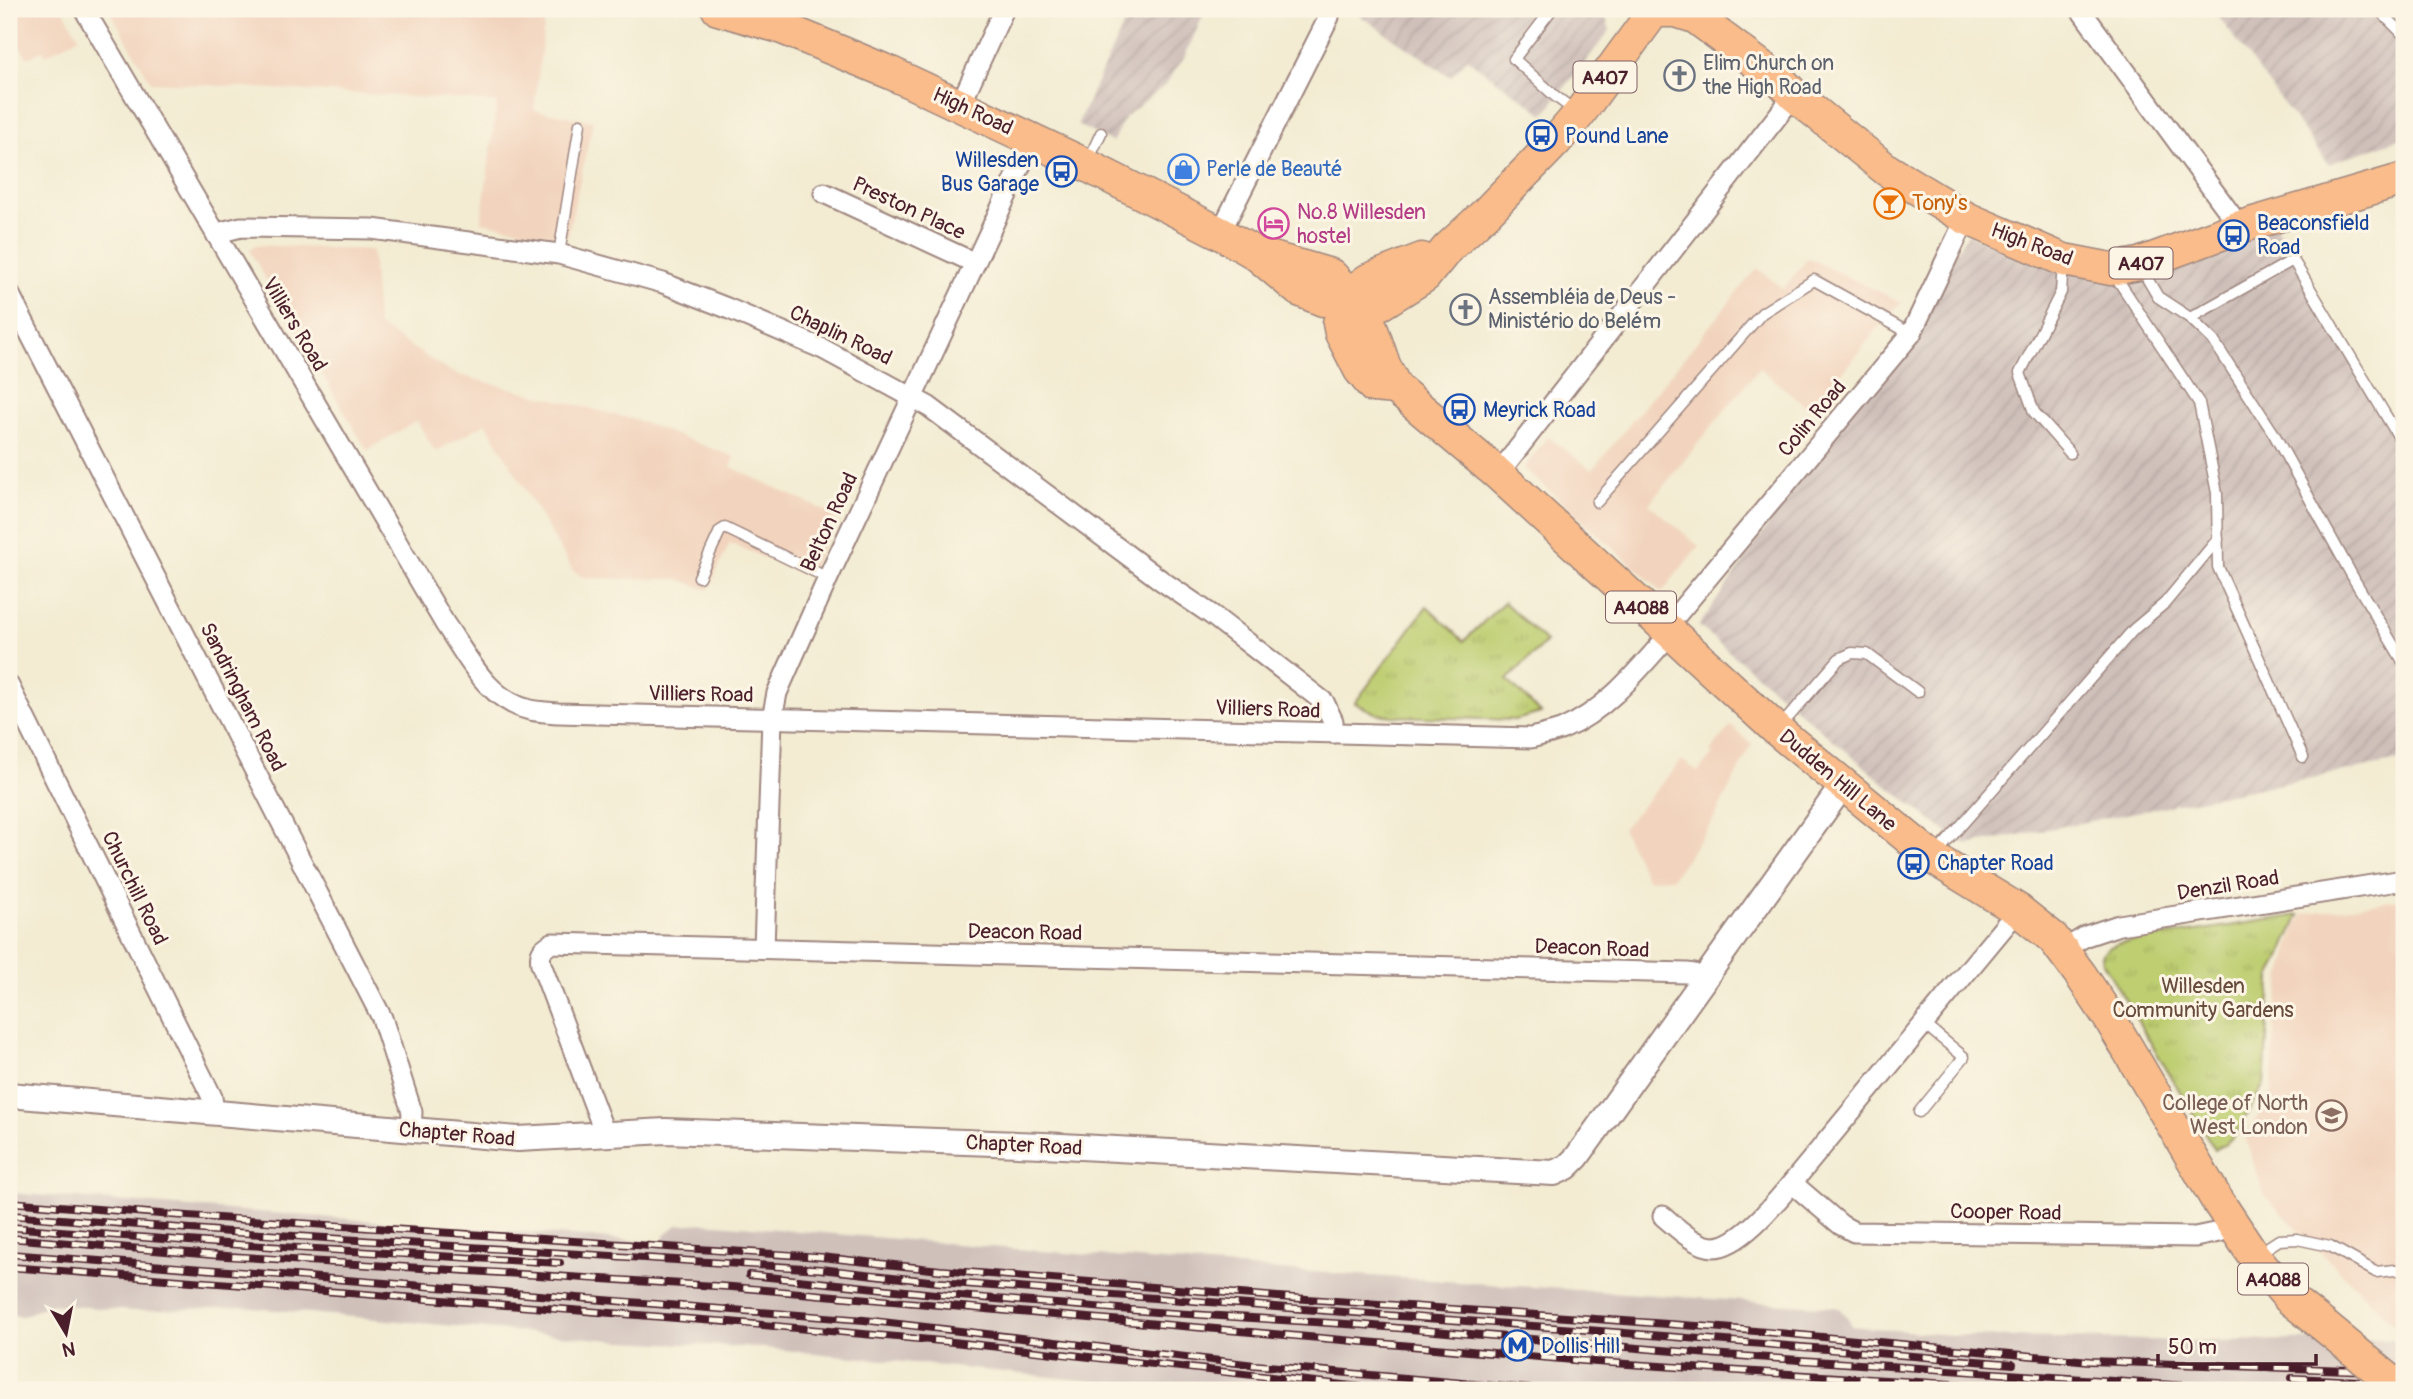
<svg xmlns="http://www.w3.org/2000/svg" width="2413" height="1399" viewBox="0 0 2413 1399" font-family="Pangolin,sans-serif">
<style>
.built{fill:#f2d4be}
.industrial{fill:url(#industrial-furrows)}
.railway{fill:#cfc0ba}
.grass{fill:url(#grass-tufts);stroke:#84764e;stroke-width:2}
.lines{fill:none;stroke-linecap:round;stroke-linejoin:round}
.service-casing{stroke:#9e867f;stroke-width:13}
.minor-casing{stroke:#9e867f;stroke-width:23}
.tertiary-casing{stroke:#9e867f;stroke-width:28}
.primary-casing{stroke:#9e867f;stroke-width:35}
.service{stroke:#fff;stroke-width:10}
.minor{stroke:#fff;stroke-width:19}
.tertiary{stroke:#fff;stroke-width:24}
.primary{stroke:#f9bc8a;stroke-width:32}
.rail-casing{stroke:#4a1f2b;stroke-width:8}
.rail{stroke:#fcf5e5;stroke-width:5;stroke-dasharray:16;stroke-linecap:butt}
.primary-bridge-casing{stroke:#9e867f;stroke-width:35;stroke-linecap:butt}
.primary-bridge{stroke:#f9bc8a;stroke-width:32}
.labels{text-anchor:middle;stroke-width:6;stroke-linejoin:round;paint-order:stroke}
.shield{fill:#fcf5e5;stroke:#7f5f63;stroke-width:2}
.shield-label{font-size:19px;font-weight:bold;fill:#4a1f2b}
.worship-label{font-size:21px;fill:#5b616d;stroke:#fcf5e5;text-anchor:start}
.street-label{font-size:21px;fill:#4a1f2b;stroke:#fcf5e5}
.transit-label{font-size:21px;fill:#164399;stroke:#fcf5e5;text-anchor:start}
.shop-label{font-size:21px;fill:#366cbe;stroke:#fcf5e5;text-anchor:start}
.food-label{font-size:21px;fill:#c56008;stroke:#fcf5e5;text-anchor:start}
.hotel-label{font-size:21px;fill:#b23c85;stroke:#fcf5e5;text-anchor:start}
.park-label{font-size:21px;fill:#674b3c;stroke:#fcf5e5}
.education-label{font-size:21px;fill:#785e54;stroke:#fcf5e5;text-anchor:end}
</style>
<defs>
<pattern id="industrial-furrows" width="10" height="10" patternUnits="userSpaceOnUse" patternTransform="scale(1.75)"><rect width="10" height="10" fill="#cfc0ba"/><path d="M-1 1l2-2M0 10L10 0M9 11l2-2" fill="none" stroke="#b3a5a0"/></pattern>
<pattern id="grass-tufts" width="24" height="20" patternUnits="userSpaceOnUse" patternTransform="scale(1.75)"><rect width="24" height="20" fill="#bece71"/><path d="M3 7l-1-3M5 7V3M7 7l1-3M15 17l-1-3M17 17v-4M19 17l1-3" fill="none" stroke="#a5b062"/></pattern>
</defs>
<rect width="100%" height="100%" fill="#fcf5e5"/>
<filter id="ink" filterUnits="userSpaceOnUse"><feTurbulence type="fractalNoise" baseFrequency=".0143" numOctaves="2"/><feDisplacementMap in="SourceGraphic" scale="14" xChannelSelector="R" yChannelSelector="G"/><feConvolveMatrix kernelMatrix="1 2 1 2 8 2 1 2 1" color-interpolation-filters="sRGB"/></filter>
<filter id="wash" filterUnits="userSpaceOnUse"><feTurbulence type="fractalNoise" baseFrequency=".00686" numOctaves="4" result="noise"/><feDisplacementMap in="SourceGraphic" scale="28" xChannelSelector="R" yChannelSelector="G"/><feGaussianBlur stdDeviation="1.57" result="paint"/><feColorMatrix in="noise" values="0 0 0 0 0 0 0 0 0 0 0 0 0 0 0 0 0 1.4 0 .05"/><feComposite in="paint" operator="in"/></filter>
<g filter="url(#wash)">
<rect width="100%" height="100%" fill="#f3ecd3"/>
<g class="built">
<polygon points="9,9 63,9 79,37 46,55 43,50 28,58 19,45 9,50"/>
<polygon points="109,9 546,9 534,110 593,121 567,238 481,222 497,103 473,100 151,82"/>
<polygon points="255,245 372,250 377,325 444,368 459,375 635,420 735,457 731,467 836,516 808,577 730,543 708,590 679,579 585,578 573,571 486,423 435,452 417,421 367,450 249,250"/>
<polygon points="1808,258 1902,303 1893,310 1811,410 1759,368 1649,504 1699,546 1662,592 1524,468 1548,437 1592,470 1757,268 1783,289"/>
<polygon points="1731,726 1752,744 1712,822 1672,878 1647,879 1622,829 1682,760 1698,772 1713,754 1710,752"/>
<polygon points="2404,899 2404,1335 2265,1196 2245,1137 2272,1093 2274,1026 2282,974 2295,928 2303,914"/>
</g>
<g class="industrial">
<polygon points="1131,9 1206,9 1184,58 1164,86 1125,117 1112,142 1077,125"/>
<polygon points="1350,9 1603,9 1610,30 1544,114 1467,59 1451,77"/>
<polygon points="2213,9 2404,9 2404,137 2328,164"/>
<polygon points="2275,225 2404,453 2404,760 1967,845 1941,828 1880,780 1699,626 1968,234 2059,271"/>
</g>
<polygon class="railway" points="9,1193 661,1243 666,1234 677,1225 704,1223 1222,1266 1833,1307 1839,1308 1849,1319 1851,1326 1962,1336 2195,1341 2404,1339 2404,1390 1180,1390 764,1348 622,1341 242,1307 133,1311 50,1304 23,1316 9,1315"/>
<g class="grass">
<polygon points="1504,602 1546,642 1507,680 1541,713 1515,720 1393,716 1377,714 1355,703 1427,606 1464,641"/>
<polygon points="2299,915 2271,977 2264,1084 2234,1137 2215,1150 2103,963 2102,954 2108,948 2119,943"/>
</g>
</g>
<g filter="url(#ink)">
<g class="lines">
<defs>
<g id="service">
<polyline points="1552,9 1514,59 1555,96 1575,111"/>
<polyline points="2378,9 2404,35"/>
<polyline points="1088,161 1101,133"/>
<polyline points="559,254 580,124"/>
<polyline points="2063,264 2061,292 2020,373 2034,412 2070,453"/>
<polyline points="2141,268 2158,297 2190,318 2213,340 2274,434 2355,581 2404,663"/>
<polyline points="2114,274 2199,403 2217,493 2218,567 2303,757"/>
<polyline points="2190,318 2293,260 2404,446"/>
<polyline points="1597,502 1762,313 1814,280 1911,334"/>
<polyline points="699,577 720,531 725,528 828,578"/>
<polyline points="1779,728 1839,659 1852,653 1867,654 1918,692"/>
<polyline points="1936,854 2134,629 2165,603 2218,539"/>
<polyline points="1919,1112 1964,1057 1924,1024"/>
<polyline points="2259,1253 2279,1240 2297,1239 2330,1246 2376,1272 2404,1269"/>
</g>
<g id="minor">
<path d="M84,9L445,624C468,657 487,700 530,710C539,712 549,712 558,713L1531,738C1541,735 1553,733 1563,729C1607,710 1639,669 1670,634"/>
<polyline points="2080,9 2240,227"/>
<polyline points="960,105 1004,9"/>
<polyline points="824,193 975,263"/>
<polyline points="1220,233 1329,17"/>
<polyline points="217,236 225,231 241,227 372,229 559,254 663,283 727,308 823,349 928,406 1162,581 1212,615 1324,702 1333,721 1333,733"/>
<polyline points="9,293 382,1018 412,1112 411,1130"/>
<polyline points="1498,474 1794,95"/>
<polyline points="1665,629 1911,334 1966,218"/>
<polyline points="9,686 212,1097 214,1114"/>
<polyline points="2018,910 1792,1183 1841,1225 1854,1232 2195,1237 2219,1232 2233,1223"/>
<polyline points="764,948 772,719 777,693 828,578 1033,139"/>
<polyline points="2063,950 2086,936 2119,925 2404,880"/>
<path d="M605,1134L541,964C539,952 542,949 552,943L1687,973L1694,974L1704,981"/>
<path d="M1663,1216C1676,1227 1696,1247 1714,1247C1740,1247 1776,1202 1792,1183"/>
</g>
<polyline id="tertiary" points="9,1095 518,1139 666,1131 1044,1145 1554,1173 1567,1167 1577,1157 1843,785"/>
<g id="primary">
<polyline points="718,9 780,27 891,73 1086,165 1220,233 1255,253 1299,290 1323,300 1349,294 1368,280 1422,259"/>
<polyline points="1255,253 1331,275 1349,294 1377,305 1382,303 1425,276 1447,249 1487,212 1556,141 1579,114 1654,11 1676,11 1695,17 1782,82 1794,95 1887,170 1966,218 2064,260 2111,269 2139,264 2240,227 2404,179"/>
<polyline points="1349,294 1368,318 1384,365 1396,388 1498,474 1777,730 1933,858 2018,910 2053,938 2080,974 2110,1019 2217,1200 2254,1256 2289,1298 2323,1325"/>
<polyline points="1349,294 1339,323 1341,333 1360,370 1373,386 1396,388"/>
</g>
</defs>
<use href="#service" class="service-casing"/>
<use href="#minor" class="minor-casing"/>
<use href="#tertiary" class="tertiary-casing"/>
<use href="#primary" class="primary-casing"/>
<use href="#service" class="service"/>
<use href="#minor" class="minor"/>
<use href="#tertiary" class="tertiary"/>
<use href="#primary" class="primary"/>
<defs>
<g id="rail">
<polyline points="9,1202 173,1215 821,1257 940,1270 1278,1297 1711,1327 2090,1361 2404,1372"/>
<polyline points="9,1215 230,1232 820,1269 938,1282 1575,1329 2013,1364"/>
<polyline points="9,1227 227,1244 560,1263"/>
<polyline points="9,1238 226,1256 732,1287 1596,1362 2047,1390"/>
<polyline points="9,1254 864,1320 1255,1365 1543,1390"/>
<polyline points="9,1267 729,1322 953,1342 1388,1390"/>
<polyline points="749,1275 935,1294 1156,1312 1362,1325 1710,1354 2246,1390"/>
<polyline points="2292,1378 2404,1383"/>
</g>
</defs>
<use href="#rail" class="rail-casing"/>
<use href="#rail" class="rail"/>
<defs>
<polyline id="primary-bridge" points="2323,1325 2402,1390"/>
</defs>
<use href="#primary-bridge" class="primary-bridge-casing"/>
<use href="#primary-bridge" class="primary-bridge"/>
</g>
</g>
<defs>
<symbol id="church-ring" viewBox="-11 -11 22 22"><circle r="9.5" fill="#fcf5e5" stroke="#6b7280" stroke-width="1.5"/><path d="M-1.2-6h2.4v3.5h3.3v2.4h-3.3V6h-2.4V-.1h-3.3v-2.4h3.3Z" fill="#6b7280"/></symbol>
<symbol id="bus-ring" viewBox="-11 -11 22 22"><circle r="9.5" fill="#fcf5e5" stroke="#1a4fb4" stroke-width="1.5"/><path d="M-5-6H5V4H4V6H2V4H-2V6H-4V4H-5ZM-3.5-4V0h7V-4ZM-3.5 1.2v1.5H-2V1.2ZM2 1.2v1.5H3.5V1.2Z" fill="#1a4fb4"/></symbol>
<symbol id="shop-ring" viewBox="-11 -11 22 22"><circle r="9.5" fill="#fcf5e5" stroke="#3f7fe0" stroke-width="1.5"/><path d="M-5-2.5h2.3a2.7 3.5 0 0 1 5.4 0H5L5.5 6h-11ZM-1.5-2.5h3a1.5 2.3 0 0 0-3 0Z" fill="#3f7fe0"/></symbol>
<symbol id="bar-ring" viewBox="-11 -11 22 22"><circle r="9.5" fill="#fcf5e5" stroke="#e8710a" stroke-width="1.5"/><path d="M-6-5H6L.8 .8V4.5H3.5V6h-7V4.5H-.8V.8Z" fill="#e8710a"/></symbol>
<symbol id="hotel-ring" viewBox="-11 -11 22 22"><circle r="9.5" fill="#fcf5e5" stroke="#d1479c" stroke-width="1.5"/><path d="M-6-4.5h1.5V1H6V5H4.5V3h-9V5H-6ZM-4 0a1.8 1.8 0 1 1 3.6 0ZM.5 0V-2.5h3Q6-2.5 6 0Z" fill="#d1479c"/></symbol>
<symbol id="university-ring" viewBox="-11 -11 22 22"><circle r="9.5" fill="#fcf5e5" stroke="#8d6e63" stroke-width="1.5"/><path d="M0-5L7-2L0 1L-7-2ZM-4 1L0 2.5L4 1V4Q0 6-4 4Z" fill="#8d6e63"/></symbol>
<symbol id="metro-ring" viewBox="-11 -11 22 22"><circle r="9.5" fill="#fcf5e5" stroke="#1a4fb4" stroke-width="1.5"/><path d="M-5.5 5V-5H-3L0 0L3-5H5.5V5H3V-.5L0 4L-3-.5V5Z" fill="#1a4fb4"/></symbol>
</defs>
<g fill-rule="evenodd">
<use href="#church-ring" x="1662" y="58" width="35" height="35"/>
<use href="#bus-ring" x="1524" y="118" width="35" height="35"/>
<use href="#shop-ring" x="1166" y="152" width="35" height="35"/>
<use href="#bus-ring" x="1044" y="154" width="35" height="35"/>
<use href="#bar-ring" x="1872" y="186" width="35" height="35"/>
<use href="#hotel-ring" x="1256" y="206" width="35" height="35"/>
<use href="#bus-ring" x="2216" y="218" width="35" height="35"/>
<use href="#church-ring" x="1448" y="292" width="35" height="35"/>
<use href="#bus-ring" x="1442" y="392" width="35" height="35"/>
<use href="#bus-ring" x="1896" y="846" width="35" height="35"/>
<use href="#university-ring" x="2314" y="1098" width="35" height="35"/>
<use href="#metro-ring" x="1500" y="1328" width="35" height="35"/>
</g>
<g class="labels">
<g class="shield">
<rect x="1573.5" y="61.5" width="63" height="31" rx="5"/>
<rect x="2109.5" y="247.5" width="63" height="31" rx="5"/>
<rect x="1606" y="591.5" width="70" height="31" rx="5"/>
<rect x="2238" y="1263.5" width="70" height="31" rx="5"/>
</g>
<g class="shield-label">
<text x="1605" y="84">A407</text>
<text x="2141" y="270">A407</text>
<text x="1641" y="614">A4088</text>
<text x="2273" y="1286">A4088</text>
</g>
<g class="worship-label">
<text x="1703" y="70">Elim Church on<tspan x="1703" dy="24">the High Road</tspan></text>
<text x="1488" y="304">Assembléia de Deus -<tspan x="1488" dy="24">Ministério do Belém</tspan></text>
</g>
<g class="street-label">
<text transform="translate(973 111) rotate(25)" y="7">High Road</text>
<text transform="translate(909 208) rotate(25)" y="7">Preston Place</text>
<text transform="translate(2032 244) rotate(21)" y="7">High Road</text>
<text transform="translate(295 324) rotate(59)" y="7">Villiers Road</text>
<text transform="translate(841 335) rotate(26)" y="7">Chaplin Road</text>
<text transform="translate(1812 418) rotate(-50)" y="7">Colin Road</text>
<text transform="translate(829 522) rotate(-65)" y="7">Belton Road</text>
<text transform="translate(701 694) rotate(1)" y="7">Villiers Road</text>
<text transform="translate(243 697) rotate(63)" y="7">Sandringham Road</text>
<text transform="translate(1268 709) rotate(2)" y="7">Villiers Road</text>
<text transform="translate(1838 780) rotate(40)" y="7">Dudden Hill Lane</text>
<text transform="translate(2228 885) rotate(-9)" y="7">Denzil Road</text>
<text transform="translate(135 888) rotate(64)" y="7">Churchill Road</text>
<text transform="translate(1025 932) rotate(1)" y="7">Deacon Road</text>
<text transform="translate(1592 948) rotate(2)" y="7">Deacon Road</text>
<text transform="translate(457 1134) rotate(5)" y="7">Chapter Road</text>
<text transform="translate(1024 1145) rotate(3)" y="7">Chapter Road</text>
<text transform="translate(2006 1212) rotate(1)" y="7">Cooper Road</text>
</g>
<g class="transit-label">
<text x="1565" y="143">Pound Lane</text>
<text x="1039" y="167" text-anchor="end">Willesden<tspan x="1039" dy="24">Bus Garage</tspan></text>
<text x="2257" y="230">Beaconsfield<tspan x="2257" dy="24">Road</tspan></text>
<text x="1483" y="417">Meyrick Road</text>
<text x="1937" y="870">Chapter Road</text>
<text x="1541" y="1353">Dollis Hill</text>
</g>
<g class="shop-label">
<text x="1206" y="176">Perle de Beauté</text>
</g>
<g class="food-label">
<text x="1912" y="210">Tony's</text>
</g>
<g class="hotel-label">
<text x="1297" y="219">No.8 Willesden<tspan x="1297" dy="24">hostel</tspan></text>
</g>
<g class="park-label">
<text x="2203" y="993">Willesden<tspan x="2203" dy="24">Community Gardens</tspan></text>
</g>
<g class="education-label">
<text x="2308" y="1110">College of North<tspan x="2308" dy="24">West London</tspan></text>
</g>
</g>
<rect width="2413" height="1399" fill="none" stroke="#fcf5e5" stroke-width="35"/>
<g transform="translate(66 1333) rotate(170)" stroke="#fcf5e5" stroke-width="5" paint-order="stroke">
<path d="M0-5L12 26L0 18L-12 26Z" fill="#4a1f2b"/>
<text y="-10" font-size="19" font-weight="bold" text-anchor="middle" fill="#4a1f2b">N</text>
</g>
<path d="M2158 1354v10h158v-10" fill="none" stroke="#4a1f2b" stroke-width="3.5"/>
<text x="2168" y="1354" font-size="21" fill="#4a1f2b" stroke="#fcf5e5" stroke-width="5" paint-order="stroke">50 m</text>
</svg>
